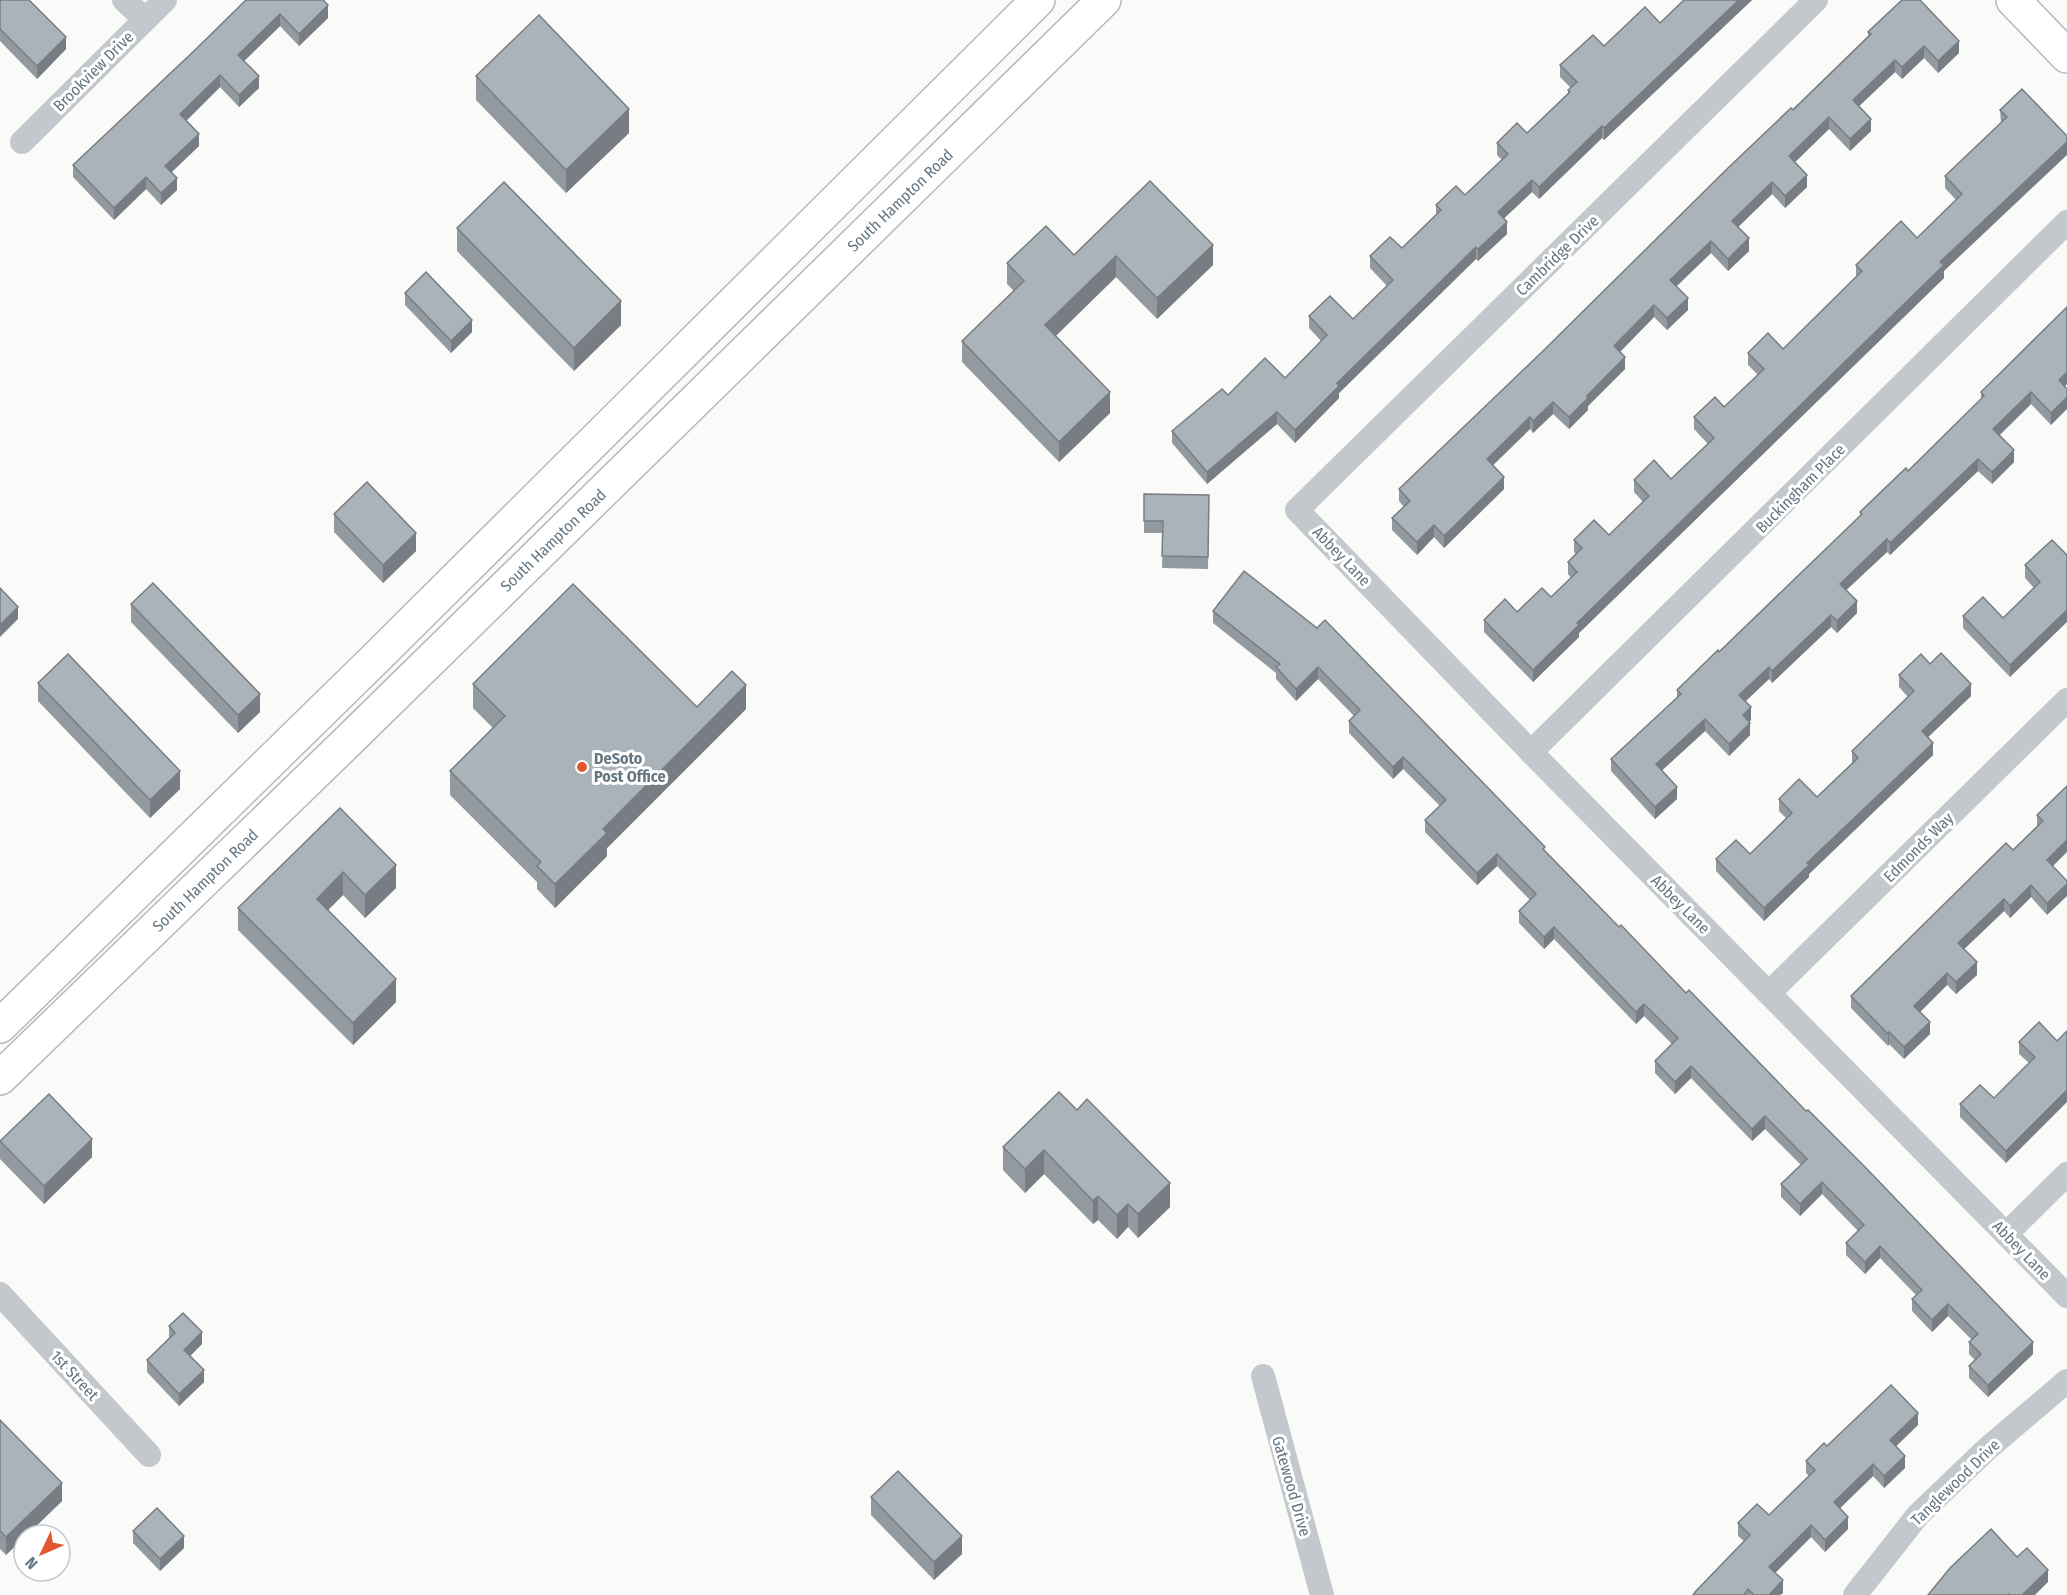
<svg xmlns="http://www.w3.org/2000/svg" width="2067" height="1595" viewBox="0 0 2067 1595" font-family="'Fira Sans Condensed',sans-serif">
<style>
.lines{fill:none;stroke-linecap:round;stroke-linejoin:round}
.secondary-casing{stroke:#b3babf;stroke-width:36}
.street{stroke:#c3c8cc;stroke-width:24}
.secondary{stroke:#fff;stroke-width:33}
.wall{fill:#929a9f}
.shaded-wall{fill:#777d82}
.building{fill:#aab3b9;stroke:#777d82;stroke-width:1.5}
.poi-dot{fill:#e4572e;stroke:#fff;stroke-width:2}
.labels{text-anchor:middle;stroke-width:6;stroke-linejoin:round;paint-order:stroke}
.street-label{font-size:16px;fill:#657683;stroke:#fff}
.poi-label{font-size:16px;font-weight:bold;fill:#657683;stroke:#fff;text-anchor:start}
</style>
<rect width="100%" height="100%" fill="#fafaf8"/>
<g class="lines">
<defs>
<g id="secondary">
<polyline points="2013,0 2067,56"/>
<polyline points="0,1026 377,657 1038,0"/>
<polyline points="0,1078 344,745 1104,0"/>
</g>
</defs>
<use href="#secondary" class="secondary-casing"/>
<g class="street">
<polyline points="124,0 145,19"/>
<polyline points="1816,0 1297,510 1531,752 2067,1296"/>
<polyline points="22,142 165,0"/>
<polyline points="1531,752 2067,222"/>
<polyline points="1769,993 2067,700"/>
<polyline points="2006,1234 2067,1174"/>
<polyline points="0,1294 149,1455"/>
<polyline points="1263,1376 1322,1595"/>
<polyline points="1855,1595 1918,1515 1987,1449 2067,1381"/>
</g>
<use href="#secondary" class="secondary"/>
</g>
<g class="wall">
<polygon points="0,0 66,49 37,79 0,41"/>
<polygon points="246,0 328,18 299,46 280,26 244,61 259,88 239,107 220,87 186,121 199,146 172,172 177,190 161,205 146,189 114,220 73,177 73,165 195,50"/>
<polygon points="1684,0 1752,0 1604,140 1602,138 1539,199 1532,192 1504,218 1507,234 1478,261 1476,259 1339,393 1339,398 1295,443 1277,424 1207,484 1172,443 1172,431 1228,395 1285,378 1321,341 1309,328 1309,316 1353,319 1387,286 1370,268 1370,256 1402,248 1436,215 1436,205 1465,195 1502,160 1497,155 1497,143 1527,133 1568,93 1568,90 1571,88 1560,77 1560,65 1660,23"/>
<polygon points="1868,32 1959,53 1938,73 1924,58 1902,79 1895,72 1859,106 1871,131 1850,151 1829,129 1795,162 1807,187 1785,208 1772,194 1738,227 1749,251 1728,271 1711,253 1676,287 1688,310 1667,330 1654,317 1620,352 1625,369 1588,406 1588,410 1569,429 1553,414 1533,433 1530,429 1493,465 1504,489 1444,548 1434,537 1417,555 1392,530 1392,518 1404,507 1399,501 1399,489 1543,351 1868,36"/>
<polygon points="476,76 629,133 566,193 476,100"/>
<polygon points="2022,89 1944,271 1944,278 1579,633 1579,637 1533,682 1484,632 1484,620 1517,612 1551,597 1571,578 1568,574 1568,562 1576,554 1574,552 1574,540 1609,535 1643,502 1634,492 1634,480 1671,479 1708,444 1694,429 1694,417 1724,407 1758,375 1748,365 1748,353 1783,349 1856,277 1856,265 1917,238 1956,200 1945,188 1945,176 2001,123 2000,110"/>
<polygon points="1150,181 1213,265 1157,319 1116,277 1056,336 1110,413 1059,462 962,362 962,341 1014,291 1007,284 1007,263 1074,255"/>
<polygon points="457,228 621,325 574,371 457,251"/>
<polygon points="405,293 472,332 451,353 405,305"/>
<polygon points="2067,307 2067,384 2065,386 2051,425 2031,404 1999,436 2014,462 1992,484 1978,471 1890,555 1887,552 1846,590 1857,613 1837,633 1831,627 1772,683 1769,679 1745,702 1751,720 1749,722 1750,735 1729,756 1705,731 1662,770 1677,799 1655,819 1611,771 1611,759 1677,698 1677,690 1719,652 1860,516 1860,512 1908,471 1981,399 1981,392"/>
<polygon points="1144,494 1209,495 1208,569 1162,568 1163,533 1144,533"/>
<polygon points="334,514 416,551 383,583 334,532"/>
<polygon points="2067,555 2010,677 1963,628 1963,616 2003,618 2034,588 2025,578 2025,565"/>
<polygon points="1244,571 1545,851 2033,1354 1988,1397 1969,1378 1969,1366 1975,1360 1969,1354 1969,1342 1972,1340 1948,1316 1932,1332 1912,1311 1912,1299 1916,1295 1880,1258 1865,1274 1846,1255 1846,1243 1858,1231 1822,1194 1800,1216 1781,1197 1781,1184 1801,1165 1765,1129 1752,1141 1691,1078 1675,1094 1655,1073 1655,1061 1672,1044 1644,1016 1636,1024 1554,939 1544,949 1519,923 1519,911 1530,900 1497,866 1477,885 1425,832 1425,820 1440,806 1403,769 1393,779 1349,733 1349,721 1354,716 1318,679 1296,701 1276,679 1276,673 1213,623 1213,611"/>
<polygon points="131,604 260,712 238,733 131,622"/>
<polygon points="1930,664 1971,696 1928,737 1933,755 1809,874 1809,877 1764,921 1716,871 1716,859 1750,854 1786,818 1779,811 1779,799 1817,797 1852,763 1852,751 1908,697 1899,687 1899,675"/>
<polygon points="38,683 180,789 150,818 38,701"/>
<polygon points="473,684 697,707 746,709 607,848 607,856 555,908 537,889 537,882 450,795 450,771 493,728 473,708"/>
<polygon points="2067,786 2053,866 2047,915 2031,897 2010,918 2004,911 1964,949 1977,975 1956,994 1947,985 1920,1012 1930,1034 1904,1059 1889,1044 1888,1046 1851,1008 1851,996 2013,850 2037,826 2037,815"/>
<polygon points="340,808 396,888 365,918 343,895 328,910 396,1002 353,1045 238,930 238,908"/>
<polygon points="2057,1041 2006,1163 1960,1117 1960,1104 1994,1098 2029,1063 2019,1054 2019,1042"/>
<polygon points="1059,1092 1170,1207 1138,1238 1128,1227 1117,1239 1098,1220 1093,1224 1044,1174 1025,1193 1003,1170 1003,1147"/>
<polygon points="0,1141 92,1157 44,1204 0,1159"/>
<polygon points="169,1326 202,1344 190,1356 204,1382 179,1406 147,1372 147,1360 169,1338"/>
<polygon points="0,1420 62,1501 27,1535 24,1535 6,1555 0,1549"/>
<polygon points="1918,1425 1896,1446 1905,1468 1884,1488 1873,1476 1840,1508 1848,1529 1825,1552 1811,1537 1775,1573 1783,1593 1780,1595 1693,1595 1744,1541 1738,1536 1738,1523 1769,1515 1809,1476 1806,1473 1806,1461 1827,1446"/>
<polygon points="871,1497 962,1554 934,1580 871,1515"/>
<polygon points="133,1531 184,1548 160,1571 133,1543"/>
</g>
<g class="shaded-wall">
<polygon points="1739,0 1752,0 1604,140 1604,128"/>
<polygon points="328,5 328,18 299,46 299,34"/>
<polygon points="280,14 280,26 238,67 238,55"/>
<polygon points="66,37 66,49 37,79 37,66"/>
<polygon points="1959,41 1959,53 1938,73 1938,61"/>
<polygon points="1924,46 1924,58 1902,79 1902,67"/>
<polygon points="1895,60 1895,72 1853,112 1853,100"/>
<polygon points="220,75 220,87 180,127 180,114"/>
<polygon points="259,76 259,88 239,107 239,95"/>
<polygon points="629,109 629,133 566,193 566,170"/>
<polygon points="1829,117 1829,129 1789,168 1789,156"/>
<polygon points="1871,119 1871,131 1850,151 1850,139"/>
<polygon points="1602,126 1602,138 1539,199 1539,187"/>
<polygon points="199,134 199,146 165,178 165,166"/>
<polygon points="2067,142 2067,155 1944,271 1944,278 1579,633 1579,637 1533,682 1533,670 1577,623 1940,262"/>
<polygon points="1807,175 1807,187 1785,208 1785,196"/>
<polygon points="146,177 146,189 114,220 114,208"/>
<polygon points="177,178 177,190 161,205 161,193"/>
<polygon points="1532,180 1532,192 1498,224 1498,212"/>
<polygon points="1772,182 1772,194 1732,233 1732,221"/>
<polygon points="1507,222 1507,234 1478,261 1478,249"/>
<polygon points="1749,238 1749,251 1728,271 1728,259"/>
<polygon points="1711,241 1711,253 1670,292 1670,280"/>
<polygon points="1213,245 1213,265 1157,319 1157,298"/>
<polygon points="1476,247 1476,259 1339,393 1339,398 1295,443 1295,430 1337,383"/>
<polygon points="1116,256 1116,277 1045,346 1045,325"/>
<polygon points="1688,298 1688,310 1667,330 1667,318"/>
<polygon points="621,301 621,325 574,371 574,348"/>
<polygon points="1654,305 1654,317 1614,358 1614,346"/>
<polygon points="472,320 472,332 451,353 451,341"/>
<polygon points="1625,357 1625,369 1588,406 1588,410 1569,429 1569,417 1587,396"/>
<polygon points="2067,372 2067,384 2059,392 2059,380"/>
<polygon points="1110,392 1110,413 1059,462 1059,442"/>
<polygon points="2031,392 2031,404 1993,441 1993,429"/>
<polygon points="2067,397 2067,409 2051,425 2051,413"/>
<polygon points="1553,402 1553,414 1533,433 1533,421"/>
<polygon points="1277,412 1277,424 1207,484 1207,472"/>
<polygon points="1530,417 1530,429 1487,471 1487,459"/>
<polygon points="2014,450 2014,462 1992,484 1992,472"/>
<polygon points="1978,459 1978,471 1890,555 1890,543"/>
<polygon points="1504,477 1504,489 1444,548 1444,536"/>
<polygon points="1434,525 1434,537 1417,555 1417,542"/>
<polygon points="416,533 416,551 383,583 383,565"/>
<polygon points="1887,539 1887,552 1840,596 1840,584"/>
<polygon points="1857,601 1857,613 1837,633 1837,621"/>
<polygon points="18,607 18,619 0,637 0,625"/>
<polygon points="2067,610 2067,622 2010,677 2010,665"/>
<polygon points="1831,615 1831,627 1772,683 1772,671"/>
<polygon points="1318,667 1318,679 1296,701 1296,689"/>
<polygon points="1769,667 1769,679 1739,707 1739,695"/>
<polygon points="1971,684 1971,696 1922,743 1922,731"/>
<polygon points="746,685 746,709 607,848 607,856 555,908 555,884 603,829"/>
<polygon points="260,694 260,712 238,733 238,715"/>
<polygon points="1751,707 1751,720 1743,727 1743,715"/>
<polygon points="1705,719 1705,731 1656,776 1656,764"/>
<polygon points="1750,723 1750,735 1729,756 1729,744"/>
<polygon points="1933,743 1933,755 1809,874 1809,877 1764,921 1764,908 1807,863"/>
<polygon points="1403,757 1403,769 1393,779 1393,767"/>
<polygon points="180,771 180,789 150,818 150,800"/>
<polygon points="1677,787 1677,799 1655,819 1655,807"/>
<polygon points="2067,840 2067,852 2047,872 2047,860"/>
<polygon points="1497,854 1497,866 1477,885 1477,873"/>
<polygon points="396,865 396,888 365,918 365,895"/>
<polygon points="343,872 343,895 317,921 317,899"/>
<polygon points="2067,884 2067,896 2047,915 2047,903"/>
<polygon points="2031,885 2031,897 2010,918 2010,906"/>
<polygon points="2004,899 2004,911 1958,955 1958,943"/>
<polygon points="1554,927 1554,939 1544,949 1544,937"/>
<polygon points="1977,962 1977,975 1956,994 1956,982"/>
<polygon points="1947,973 1947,985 1914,1018 1914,1006"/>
<polygon points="396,979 396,1002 353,1045 353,1023"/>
<polygon points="1644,1004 1644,1016 1636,1024 1636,1012"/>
<polygon points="1930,1022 1930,1034 1904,1059 1904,1047"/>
<polygon points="1889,1032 1889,1044 1888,1046 1888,1034"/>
<polygon points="1691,1066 1691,1078 1675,1094 1675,1082"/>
<polygon points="2067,1090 2067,1102 2006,1163 2006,1151"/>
<polygon points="1765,1116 1765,1129 1752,1141 1752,1129"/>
<polygon points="92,1139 92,1157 44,1204 44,1186"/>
<polygon points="1044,1150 1044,1174 1025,1193 1025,1169"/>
<polygon points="1822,1182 1822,1194 1800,1216 1800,1204"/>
<polygon points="1170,1183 1170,1207 1138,1238 1138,1214"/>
<polygon points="1098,1196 1098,1220 1093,1224 1093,1201"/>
<polygon points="1128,1204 1128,1227 1117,1239 1117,1215"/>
<polygon points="1880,1246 1880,1258 1865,1274 1865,1262"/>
<polygon points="1948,1304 1948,1316 1932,1332 1932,1320"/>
<polygon points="202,1332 202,1344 184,1362 184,1350"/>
<polygon points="2033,1342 2033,1354 1988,1397 1988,1385"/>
<polygon points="204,1370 204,1382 179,1406 179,1394"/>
<polygon points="1918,1413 1918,1425 1890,1452 1890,1440"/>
<polygon points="1905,1456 1905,1468 1884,1488 1884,1476"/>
<polygon points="1873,1464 1873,1476 1834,1514 1834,1502"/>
<polygon points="62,1483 62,1501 27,1535 24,1535 24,1538 6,1555 6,1537"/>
<polygon points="1848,1517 1848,1529 1825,1552 1825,1540"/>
<polygon points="1811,1525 1811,1537 1769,1579 1769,1567"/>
<polygon points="184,1536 184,1548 160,1571 160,1559"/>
<polygon points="962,1536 962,1554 934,1580 934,1562"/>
<polygon points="2048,1570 2048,1582 2035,1595 2022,1595"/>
<polygon points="1783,1580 1783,1593 1780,1595 1769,1595"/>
</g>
<g class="building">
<polygon points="0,0 29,0 66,37 37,66 0,29"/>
<polygon points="246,0 323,0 328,5 299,34 280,14 238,55 259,76 239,95 220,75 180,114 199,134 165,166 177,178 161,193 146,177 114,208 73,165 195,50"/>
<polygon points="1684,0 1739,0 1604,128 1602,126 1539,187 1532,180 1498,212 1507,222 1478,249 1476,247 1337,383 1339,386 1295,430 1277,412 1207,472 1172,431 1222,389 1228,395 1265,358 1285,378 1327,335 1309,316 1330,296 1353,319 1393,280 1370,256 1390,237 1402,248 1441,210 1436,205 1456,186 1465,195 1508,154 1497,143 1517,123 1527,133 1570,92 1568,90 1577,82 1560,65 1593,35 1604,46 1645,7 1660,23"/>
<polygon points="1902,0 1920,0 1959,41 1938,61 1924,46 1902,67 1895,60 1853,100 1871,119 1850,139 1829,117 1789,156 1807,175 1785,196 1772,182 1732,221 1749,238 1728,259 1711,241 1670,280 1688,298 1667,318 1654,305 1614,346 1625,357 1587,396 1588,398 1569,417 1553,402 1533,421 1530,417 1487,459 1504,477 1444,536 1434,525 1417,542 1392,518 1410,501 1399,489 1543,351 1728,168 1791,108 1793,110 1871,34 1868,32"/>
<polygon points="539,15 629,109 566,170 476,76"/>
<polygon points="2022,89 2067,136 2067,142 1940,262 1944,265 1577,623 1579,625 1533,670 1484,620 1505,599 1517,612 1542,588 1551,597 1577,572 1568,562 1582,548 1574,540 1594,520 1609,535 1649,496 1634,480 1654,460 1671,479 1714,438 1694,417 1715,397 1724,407 1764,369 1748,353 1768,333 1783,349 1862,271 1856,265 1901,221 1917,238 1962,194 1945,176 2007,117 2000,110"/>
<polygon points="1150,181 1213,245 1157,298 1116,256 1045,325 1110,392 1059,442 962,341 1024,281 1007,263 1046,226 1074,255"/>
<polygon points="504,182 621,301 574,348 457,228"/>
<polygon points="426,272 472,320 451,341 405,293"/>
<polygon points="2067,307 2067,372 2059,380 2067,389 2067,397 2051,413 2031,392 1993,429 2014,450 1992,472 1978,459 1890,543 1887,539 1840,584 1857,601 1837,621 1831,615 1772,671 1769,667 1739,695 1751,707 1743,715 1750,723 1729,744 1705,719 1656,764 1677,787 1655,807 1611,759 1681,694 1677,690 1718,650 1719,652 1862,514 1860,512 1906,468 1908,471 1984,396 1981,392"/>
<polygon points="367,482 416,533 383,565 334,514"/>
<polygon points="1144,494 1209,495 1208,557 1162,556 1163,521 1144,521"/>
<polygon points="2052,540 2067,555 2067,610 2010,665 1963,616 1983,597 2003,618 2040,582 2025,565"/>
<polygon points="1244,571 1317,628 1325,620 1493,793 1545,847 1543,849 1619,927 1621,925 1686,993 1689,990 1806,1111 1808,1110 1867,1169 2033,1342 1988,1385 1969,1366 1981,1354 1969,1342 1978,1334 1948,1304 1932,1320 1912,1299 1922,1290 1880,1246 1865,1262 1846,1243 1864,1225 1822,1182 1800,1204 1781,1184 1807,1159 1765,1116 1752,1129 1691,1066 1675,1082 1655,1061 1678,1038 1644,1004 1636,1012 1554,927 1544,937 1519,911 1536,894 1497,854 1477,873 1425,820 1446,800 1403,757 1393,767 1349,721 1360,710 1318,667 1296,689 1276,667 1280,664 1213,611"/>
<polygon points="153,583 260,694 238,715 131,604"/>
<polygon points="573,584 697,707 732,671 746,685 603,829 607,833 555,884 537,866 541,862 450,771 505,716 473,684"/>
<polygon points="0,588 18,607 0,625"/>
<polygon points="1941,653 1971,684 1922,731 1933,743 1807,863 1809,865 1764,908 1716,859 1736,840 1750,854 1792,813 1779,799 1799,779 1817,797 1858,758 1852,751 1914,691 1899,675 1921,654 1930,664"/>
<polygon points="68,654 180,771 150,800 38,683"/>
<polygon points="2067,786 2067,840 2047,860 2067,881 2067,884 2047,903 2031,885 2010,906 2004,899 1958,943 1977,962 1956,982 1947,973 1914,1006 1930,1022 1904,1047 1889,1032 1888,1034 1851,996 2006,843 2013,850 2043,821 2037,815"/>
<polygon points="340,808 396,865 365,895 343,872 317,899 396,979 353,1023 238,908"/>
<polygon points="2039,1022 2057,1041 2067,1031 2067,1090 2006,1151 1960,1104 1980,1085 1994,1098 2035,1057 2019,1042"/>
<polygon points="1059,1092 1077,1110 1087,1099 1170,1183 1138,1214 1128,1204 1117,1215 1098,1196 1093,1201 1044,1150 1025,1169 1003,1147"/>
<polygon points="49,1094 92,1139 44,1186 0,1141"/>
<polygon points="183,1313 202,1332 184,1350 204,1370 179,1394 147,1360 175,1333 169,1326"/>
<polygon points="1891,1385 1918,1413 1890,1440 1905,1456 1884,1476 1873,1464 1834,1502 1848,1517 1825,1540 1811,1525 1769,1567 1783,1580 1769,1595 1754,1595 1748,1589 1744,1595 1693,1595 1696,1591 1750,1535 1738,1523 1757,1504 1769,1515 1815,1470 1806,1461 1824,1443 1827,1446"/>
<polygon points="0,1420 62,1483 6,1537 0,1531"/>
<polygon points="898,1471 962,1536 934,1562 871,1497"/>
<polygon points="157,1508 184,1536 160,1559 133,1531"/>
<polygon points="1991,1529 2017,1557 2027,1548 2048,1570 2022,1595 2010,1595 2009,1594 2008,1595 1928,1595 1950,1568"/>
</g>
<circle class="poi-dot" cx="582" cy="767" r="6"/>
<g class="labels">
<g class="street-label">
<text transform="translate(93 71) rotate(-45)" y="6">Brookview Drive</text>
<text transform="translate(900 200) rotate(-44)" y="6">South Hampton Road</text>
<text transform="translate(1557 255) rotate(-44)" y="6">Cambridge Drive</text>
<text transform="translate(1800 488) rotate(-45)" y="6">Buckingham Place</text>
<text transform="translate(553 540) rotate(-44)" y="6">South Hampton Road</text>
<text transform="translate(1342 556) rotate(46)" y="6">Abbey Lane</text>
<text transform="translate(1918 847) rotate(-45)" y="6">Edmonds Way</text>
<text transform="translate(205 880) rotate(-44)" y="6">South Hampton Road</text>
<text transform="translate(1681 904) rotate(45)" y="6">Abbey Lane</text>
<text transform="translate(2022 1250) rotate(46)" y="6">Abbey Lane</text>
<text transform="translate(75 1375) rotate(47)" y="6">1st Street</text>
<text transform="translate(1955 1482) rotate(-44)" y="6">Tanglewood Drive</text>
<text transform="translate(1292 1486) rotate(74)" y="6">Gatewood Drive</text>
</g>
<g class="poi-label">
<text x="594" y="764">DeSoto<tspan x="594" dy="18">Post Office</tspan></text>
</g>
</g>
<g transform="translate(42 1553) rotate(226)"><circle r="28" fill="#ffffff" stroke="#c1c8cd" stroke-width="1.5"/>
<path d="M0-4.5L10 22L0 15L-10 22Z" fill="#e4572e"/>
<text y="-9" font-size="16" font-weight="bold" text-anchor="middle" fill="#657683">N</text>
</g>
</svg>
